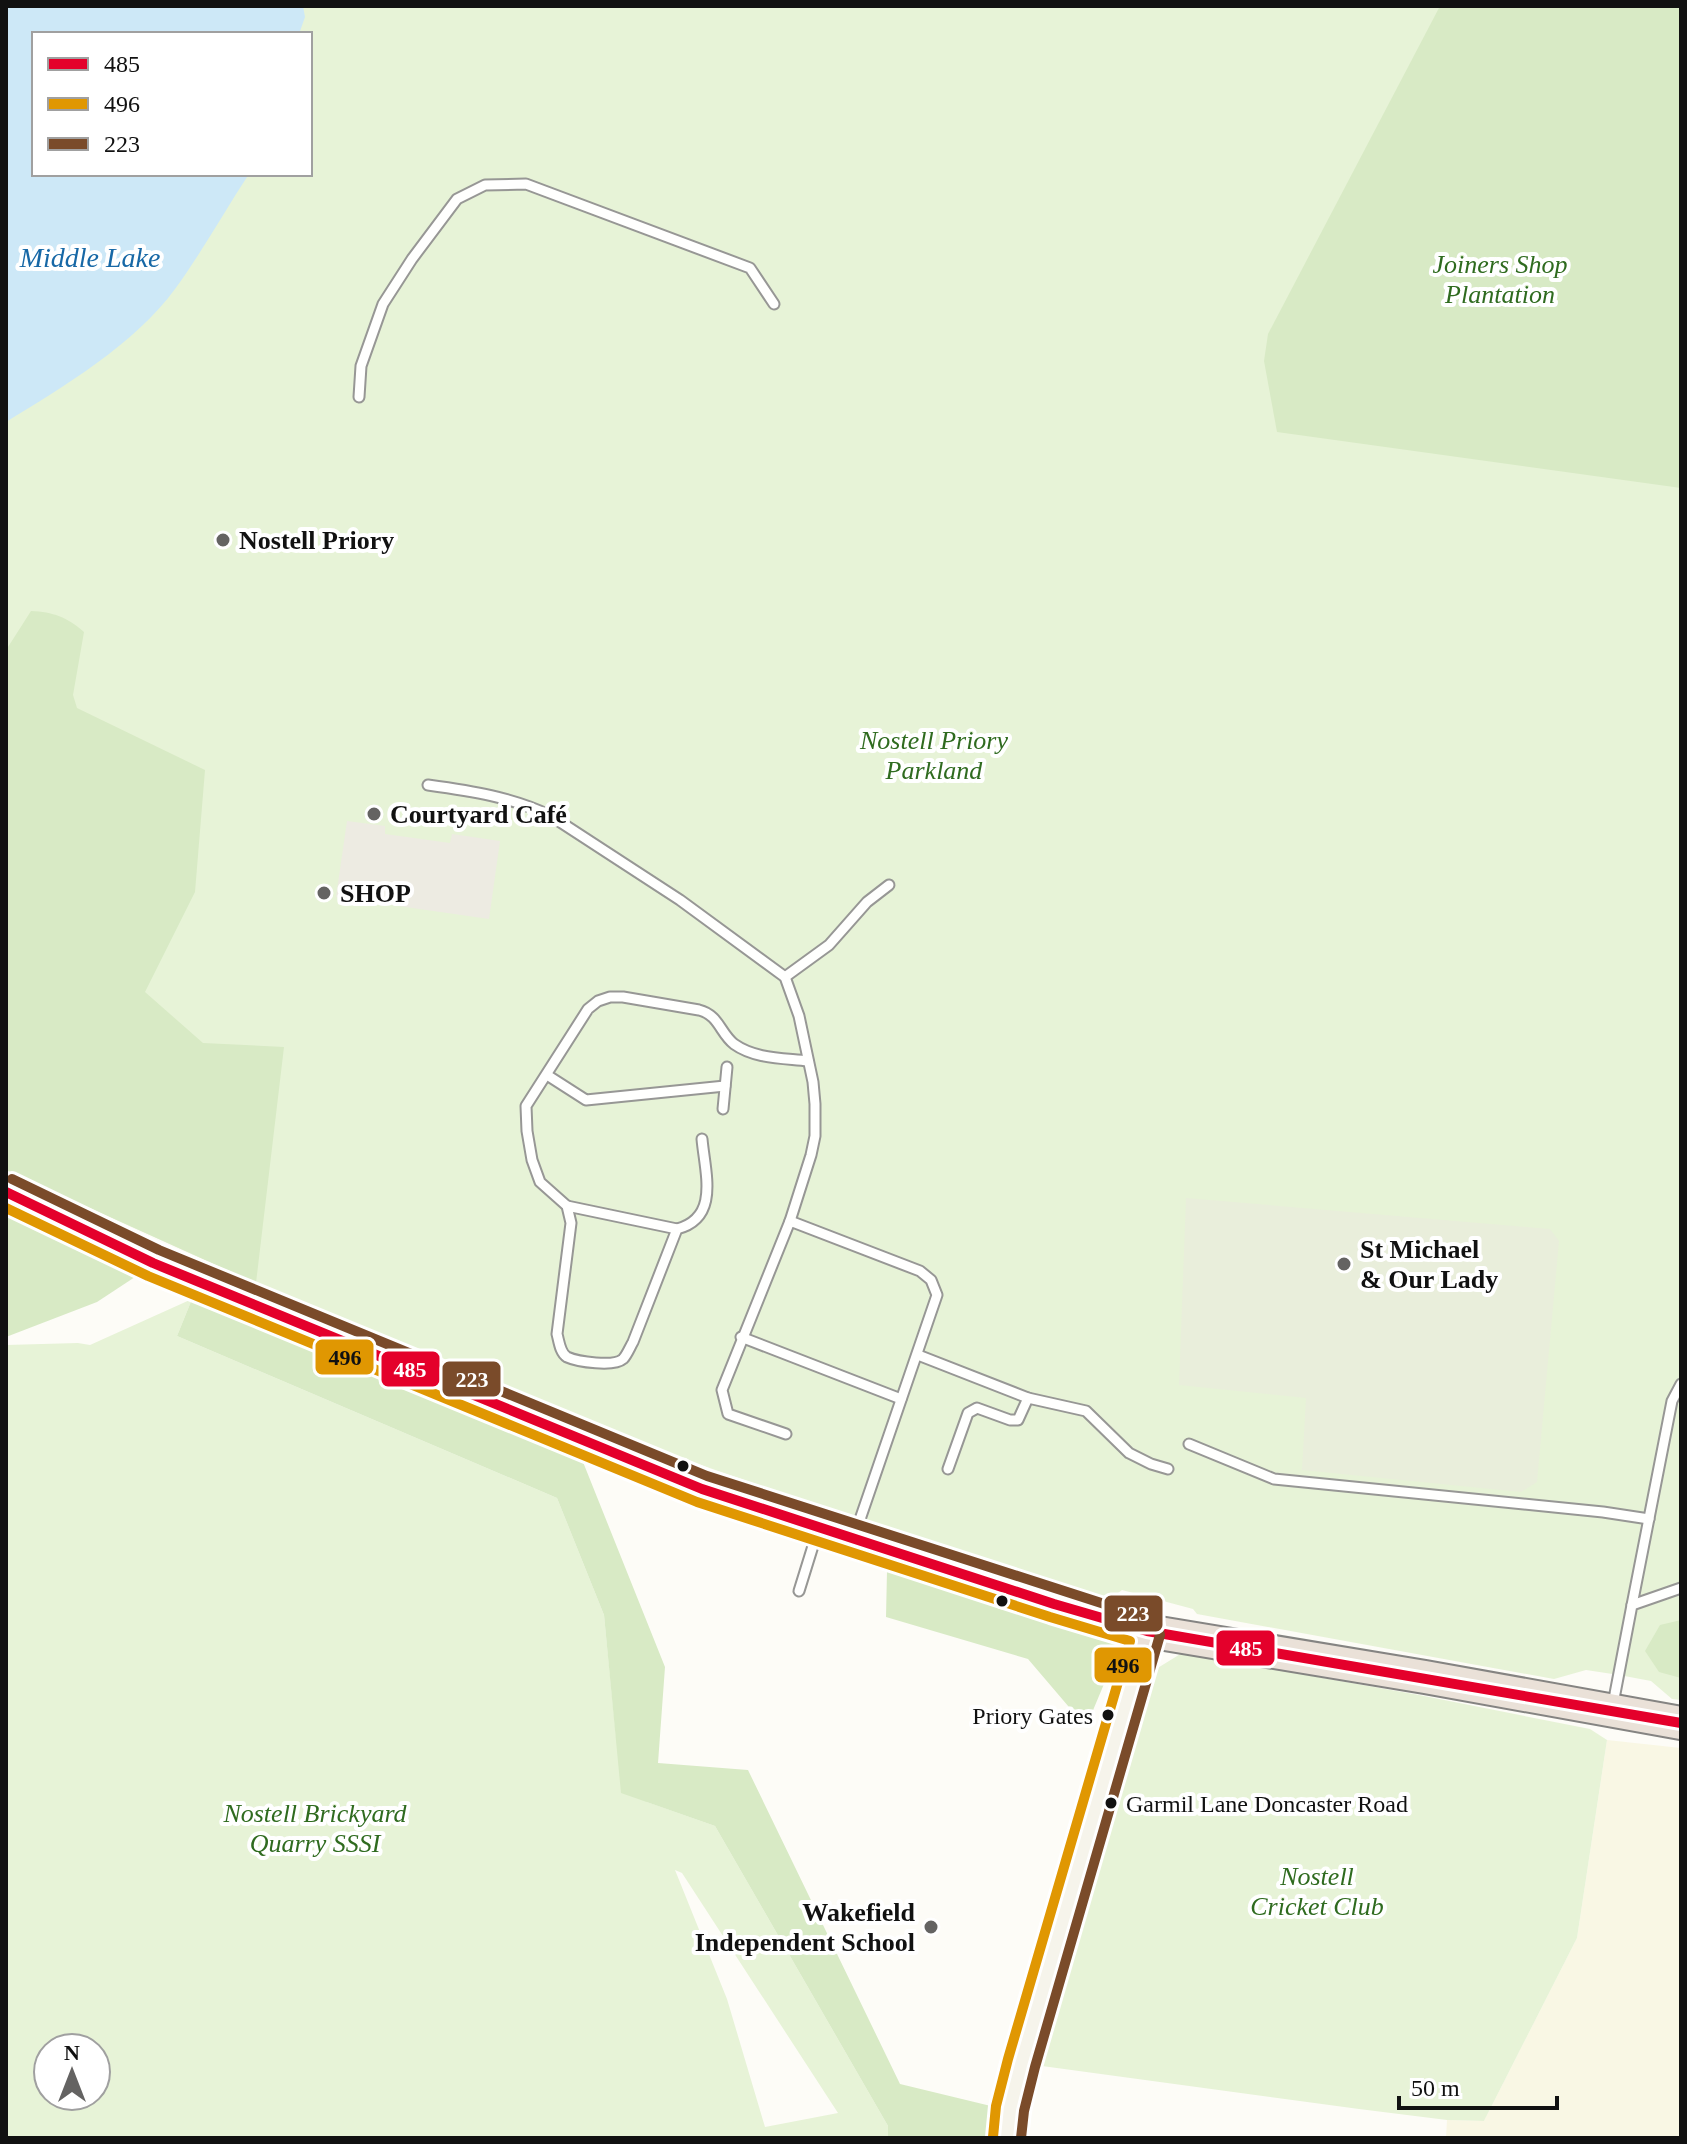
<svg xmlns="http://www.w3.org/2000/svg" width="1687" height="2144" viewBox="0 0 1687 2144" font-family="'Times New Roman',serif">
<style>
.farmland{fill:#f9f7e4}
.green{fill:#e7f3d7;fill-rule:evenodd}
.forest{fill:#d8eac5}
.cemetery{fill:#e9eedb}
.plaza{fill:#edebe2}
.water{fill:#cde8f7}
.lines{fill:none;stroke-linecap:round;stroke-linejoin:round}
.lane-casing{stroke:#979795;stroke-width:13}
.secondary-casing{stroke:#8e8d8b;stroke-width:30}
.highway-casing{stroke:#858482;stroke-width:36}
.lane{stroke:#fffffe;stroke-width:9}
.secondary{stroke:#f6f4eb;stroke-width:26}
.highway{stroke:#eae1d8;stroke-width:32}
.bus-1-casing{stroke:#fff;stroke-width:16}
.bus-2-casing{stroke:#fff;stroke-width:16}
.bus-3-casing{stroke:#fff;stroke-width:16}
.bus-1{stroke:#e4002b;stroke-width:10}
.bus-2{stroke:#e09702;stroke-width:10}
.bus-3{stroke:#7a4b2a;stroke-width:10}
.poi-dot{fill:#646362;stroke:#fff;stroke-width:3}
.bus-dot{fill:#111;stroke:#fff;stroke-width:3}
.labels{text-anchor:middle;stroke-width:8;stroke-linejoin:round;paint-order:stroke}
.bus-label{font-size:24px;fill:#111;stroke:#fff;text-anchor:end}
.park-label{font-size:26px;font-style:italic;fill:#2f6b1f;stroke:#fff}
.poi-label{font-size:26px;font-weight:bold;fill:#111;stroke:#fff;text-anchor:start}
.water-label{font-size:28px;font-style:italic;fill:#1768a6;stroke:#fff}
.line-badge{stroke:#fff;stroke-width:3}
.badge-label{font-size:22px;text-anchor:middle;font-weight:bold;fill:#fff}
.pale-badge-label{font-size:22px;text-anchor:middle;font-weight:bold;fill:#111}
</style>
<rect width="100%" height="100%" fill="#fdfcf7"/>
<polygon class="farmland" points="1607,1740 1681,1748 1681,2138 1446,2138 1447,2120 1484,2121 1577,1938"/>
<g class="green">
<path d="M6,6H1681V1700L1672,1699L1651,1681L1619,1675L1586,1670L1554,1679L1197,1614L1193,1609L1122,1590L1109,1600L883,1528L672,1455L256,1283L6,1170ZM34,34H310V174H34Z"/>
<path d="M192,1299L177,1336L557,1498L604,1615L616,1737L647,1802L715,1826L888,2126V2138H6V1345L78,1343L90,1345ZM675,1870L682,1873L838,2113L765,2127L727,1999ZM48,2048H96V2096H48Z"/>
<polygon points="1182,1653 1419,1695 1590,1729 1607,1740 1577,1938 1484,2121 1447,2120 1359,2109 1042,2066 1083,1913 1156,1669"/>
</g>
<g class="forest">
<polygon points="1440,6 1681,6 1681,488 1277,432 1264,361 1268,334"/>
<path d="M31,611C53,612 67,617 84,632L73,695L77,708L205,770L195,892L145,992L203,1043L284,1047L256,1283L6,1170V665L8,647Z"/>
<polygon points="6,1215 135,1277 97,1302 6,1337"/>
<polygon points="192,1299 583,1462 665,1667 658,1763 748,1770 900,2084 995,2107 987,2138 888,2138 888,2126 715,1826 621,1793 604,1615 557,1498 177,1336"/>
<polygon points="887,1571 1122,1641 1086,1727 1028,1659 886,1617"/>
<polygon points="1681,1620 1681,1678 1659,1672 1645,1651 1660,1625"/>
</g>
<polygon class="cemetery" points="1186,1198 1550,1229 1559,1241 1537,1482 1521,1492 1302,1470 1306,1398 1179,1385"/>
<polygon class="plaza" points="347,821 385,826 385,834 450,843 452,834 500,841 489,919 336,897"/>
<path class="water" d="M6,6H303L305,17L299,34H34V174H249C224,212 202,252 175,289C135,344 63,387 6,422Z"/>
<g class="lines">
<defs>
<g id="lane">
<polyline points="359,397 361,366 383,304 412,259 457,199 485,185 526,184 750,268 774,304"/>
<path d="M428,785C471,791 512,797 551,816L680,900L785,977L799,1016L813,1082L815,1104V1136L811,1155L790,1221"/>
<polyline points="785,977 829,945 867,902 889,885"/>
<polyline points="547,1075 586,1100 725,1086"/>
<polyline points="723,1109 727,1067"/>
<path d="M702,1139C705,1173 720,1218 677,1229L633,1342C630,1347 627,1355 623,1359C614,1367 578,1362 567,1357C560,1353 559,1341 557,1334L571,1223L567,1206L540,1182L532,1160L527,1131L526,1106L588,1009L598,1001L610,997H623L699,1010C719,1015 720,1033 734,1044C755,1059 783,1058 808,1061"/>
<polyline points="567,1206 677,1229"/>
<polyline points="741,1337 901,1399"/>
<polyline points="918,1355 1028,1398 1086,1411 1129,1453 1151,1464 1168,1469"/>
<polyline points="786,1434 728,1414 722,1390 790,1221 920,1271 931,1280 937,1295 855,1534"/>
<polyline points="1189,1444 1274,1479 1603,1512 1649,1519"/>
<polyline points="948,1469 968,1413 977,1408 1010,1420 1018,1420 1028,1398"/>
<polyline points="799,1591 817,1533"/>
<polyline points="1632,1605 1672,1401 1681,1384"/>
<polyline points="1613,1704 1632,1605 1681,1588"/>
</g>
<polyline id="secondary" points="1007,2138 1010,2109 1021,2063 1147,1631"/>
<polyline id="highway" points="6,1192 153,1263 702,1489 1054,1604 1147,1631 1425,1677 1681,1723"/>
</defs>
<use href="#lane" class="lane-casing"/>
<use href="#secondary" class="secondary-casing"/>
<use href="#highway" class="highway-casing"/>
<use href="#lane" class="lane"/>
<use href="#secondary" class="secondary"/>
<use href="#highway" class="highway"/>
<defs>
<polyline id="bus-1" points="6,1192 153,1263 702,1489 1054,1604 1147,1631 1681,1723"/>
<polyline id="bus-2" points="6,1208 148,1276 697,1502 1050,1617 1130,1641 1008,2059 996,2106 993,2137"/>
<polyline id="bus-3" points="12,1179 159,1250 707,1476 1157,1621 1160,1635 1035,2067 1024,2111 1021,2138"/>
</defs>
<use href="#bus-1" class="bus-1-casing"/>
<use href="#bus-2" class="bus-2-casing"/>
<use href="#bus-3" class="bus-3-casing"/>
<use href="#bus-1" class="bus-1"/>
<use href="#bus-2" class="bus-2"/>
<use href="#bus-3" class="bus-3"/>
</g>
<g class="poi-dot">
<circle cx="223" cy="540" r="8"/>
<circle cx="374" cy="814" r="8"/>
<circle cx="324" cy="893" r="8"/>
<circle cx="1344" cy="1264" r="8"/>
<circle cx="931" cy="1927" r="8"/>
</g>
<g class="bus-dot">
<circle cx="683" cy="1466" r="7"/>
<circle cx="1002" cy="1601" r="7"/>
<circle cx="1108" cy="1715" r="7"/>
<circle cx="1111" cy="1803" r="7"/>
</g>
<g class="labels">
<g class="bus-label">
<text x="1093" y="1724">Priory Gates</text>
<text x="1126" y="1812" text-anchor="start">Garmil Lane Doncaster Road</text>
</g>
<g class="park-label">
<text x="1500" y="273">Joiners Shop<tspan x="1500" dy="30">Plantation</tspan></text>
<text x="934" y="749">Nostell Priory<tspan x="934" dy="30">Parkland</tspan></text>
<text x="315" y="1822">Nostell Brickyard<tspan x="315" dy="30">Quarry SSSI</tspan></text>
<text x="1317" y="1885">Nostell<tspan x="1317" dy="30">Cricket Club</tspan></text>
</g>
<g class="poi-label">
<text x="239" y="549">Nostell Priory</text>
<text x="390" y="823">Courtyard Café</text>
<text x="340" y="902">SHOP</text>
<text x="1360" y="1258">St Michael<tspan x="1360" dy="30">&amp; Our Lady</tspan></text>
<text x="915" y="1921" text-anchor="end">Wakefield<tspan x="915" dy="30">Independent School</tspan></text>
</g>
<g class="water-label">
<text x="90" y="267">Middle Lake</text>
</g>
</g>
<g class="line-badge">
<rect x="314" y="1338" width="61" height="38" rx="8" fill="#e09702"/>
<rect x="380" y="1350" width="61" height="38" rx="8" fill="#e4002b"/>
<rect x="441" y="1360" width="61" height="38" rx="8" fill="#7a4b2a"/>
<rect x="1103" y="1594" width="61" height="39" rx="8" fill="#7a4b2a"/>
<rect x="1215" y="1629" width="61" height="38" rx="8" fill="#e4002b"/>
<rect x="1093" y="1646" width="60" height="38" rx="8" fill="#e09702"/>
</g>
<g class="badge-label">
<text x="410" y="1377">485</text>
<text x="472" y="1387">223</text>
<text x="1133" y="1621">223</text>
<text x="1246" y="1656">485</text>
</g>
<g class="pale-badge-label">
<text x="345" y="1365">496</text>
<text x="1123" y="1673">496</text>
</g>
<rect width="1687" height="2144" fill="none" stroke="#111111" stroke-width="16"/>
<rect x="32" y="32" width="280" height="144" fill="#ffffff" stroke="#a0a0a0" stroke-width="2"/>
<rect x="48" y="58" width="40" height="12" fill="#e4002b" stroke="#a0a0a0" stroke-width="2"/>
<text x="104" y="72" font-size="24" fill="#111111">485</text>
<rect x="48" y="98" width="40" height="12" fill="#e09702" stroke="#a0a0a0" stroke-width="2"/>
<text x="104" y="112" font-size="24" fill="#111111">496</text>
<rect x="48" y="138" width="40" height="12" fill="#7a4b2a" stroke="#a0a0a0" stroke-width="2"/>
<text x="104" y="152" font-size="24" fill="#111111">223</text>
<g transform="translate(72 2072)"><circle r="38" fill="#ffffff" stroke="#a0a0a0" stroke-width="2"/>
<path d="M0-6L14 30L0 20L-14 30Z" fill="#646362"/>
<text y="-12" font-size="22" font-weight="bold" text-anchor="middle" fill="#111111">N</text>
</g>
<path d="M1399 2096v12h158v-12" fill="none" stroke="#111111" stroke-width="4"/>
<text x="1411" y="2096" font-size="24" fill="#111111" stroke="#ffffff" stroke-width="6" paint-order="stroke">50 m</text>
</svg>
